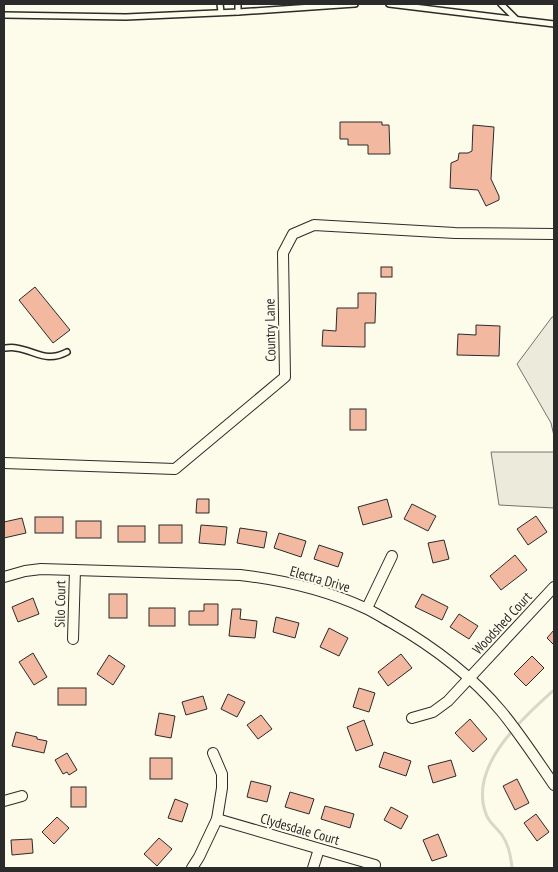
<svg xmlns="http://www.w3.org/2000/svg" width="558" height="872" viewBox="0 0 558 872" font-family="'PT Sans Narrow',sans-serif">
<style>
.green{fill:#ecebdb;stroke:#74746e}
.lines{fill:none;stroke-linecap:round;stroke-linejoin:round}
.stream{stroke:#d8d7c9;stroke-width:3}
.building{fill:#f2b8a0;stroke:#2b2b2b}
.service-casing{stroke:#2b2b2b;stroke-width:8}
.minor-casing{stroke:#2b2b2b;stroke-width:12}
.service{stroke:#fdfbea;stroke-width:5}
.minor{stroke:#fdfbea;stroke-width:10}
.labels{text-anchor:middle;stroke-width:4;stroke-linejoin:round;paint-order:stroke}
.street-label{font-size:14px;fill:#2b2b2b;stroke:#fdfbea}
</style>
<rect width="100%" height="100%" fill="#fdfbea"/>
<g class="green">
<polygon points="552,317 554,317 554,436 551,423 517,364"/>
<polygon points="491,452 554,452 554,508 499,505"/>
</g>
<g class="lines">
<path class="stream" d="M512,868C511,857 509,845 502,835C497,828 489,823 486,814C468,766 522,719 554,690"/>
</g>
<g class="building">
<polygon points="340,122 382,122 382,125 389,125 390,154 368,154 368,145 348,145 348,139 340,139"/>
<polygon points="473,125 494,127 491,179 499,196 499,200 486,206 478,190 450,188 451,163 458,160 459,153 468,153 472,151"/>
<rect x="381" y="267" width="11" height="10"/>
<polygon points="35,287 70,330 53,343 19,300"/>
<polygon points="358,293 376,293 375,323 365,323 365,347 322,346 323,330 336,331 337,308 358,308"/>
<polygon points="476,325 500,326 499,356 457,355 458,334 476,335"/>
<rect x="350" y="409" width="16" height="21"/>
<polygon points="197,499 209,499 209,513 196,513"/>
<polygon points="387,499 392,517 363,525 358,507"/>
<polygon points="412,504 436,516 428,531 404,519"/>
<polygon points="536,516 547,532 528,545 517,529"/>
<rect x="35" y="517" width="28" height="16"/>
<polygon points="22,518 26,533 4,538 4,522"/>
<rect x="76" y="521" width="25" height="17"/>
<rect x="159" y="525" width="23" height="18"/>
<polygon points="201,525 227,527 225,545 199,543"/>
<rect x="118" y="526" width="27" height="16"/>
<polygon points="240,528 267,532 264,548 237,543"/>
<polygon points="279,533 306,541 301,557 274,548"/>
<polygon points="444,540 449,559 433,563 428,543"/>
<polygon points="319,545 343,553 338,567 314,559"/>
<polygon points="515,555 527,570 501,590 490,576"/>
<rect x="109" y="594" width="18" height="24"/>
<polygon points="422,594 448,607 442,620 415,607"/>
<polygon points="33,598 39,614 18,622 12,607"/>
<polygon points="204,604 218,604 218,625 189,625 189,611 204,611"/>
<rect x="149" y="608" width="26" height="18"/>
<polygon points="232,609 241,609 240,619 257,621 255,638 229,636"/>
<polygon points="459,614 478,626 469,639 450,627"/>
<polygon points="276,617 299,623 295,638 273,632"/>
<polygon points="329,628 348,638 339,656 320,647"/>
<polygon points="554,630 554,645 547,638"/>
<polygon points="33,653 47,677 34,685 19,662"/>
<polygon points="401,654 412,668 388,686 378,672"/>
<polygon points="109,655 125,666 113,685 97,674"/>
<polygon points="532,656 544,668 526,686 514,674"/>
<rect x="58" y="688" width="28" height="17"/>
<polygon points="359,688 375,693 369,712 353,707"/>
<polygon points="228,694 245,702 237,717 221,709"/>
<polygon points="203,696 207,709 186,715 182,702"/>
<polygon points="159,713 175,716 171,738 155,735"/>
<polygon points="261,715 272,729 258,739 247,725"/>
<polygon points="470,719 487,739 473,752 455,733"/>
<polygon points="364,720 373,745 356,751 347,727"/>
<polygon points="16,732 37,737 37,739 47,741 44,753 12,746"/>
<polygon points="384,752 411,761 406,776 379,767"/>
<polygon points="67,753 77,770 69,775 67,772 63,774 55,760"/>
<rect x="150" y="758" width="22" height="21"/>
<polygon points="451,760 456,776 433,783 428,766"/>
<polygon points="517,779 529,803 515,810 503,786"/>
<polygon points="251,781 271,786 267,802 247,797"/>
<rect x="71" y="787" width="15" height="20"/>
<polygon points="290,792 314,799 309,814 285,807"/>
<polygon points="175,799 188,804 182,822 168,818"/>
<polygon points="325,806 354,814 350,828 321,819"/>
<polygon points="391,807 408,816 401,829 384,820"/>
<polygon points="536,814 549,832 537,841 524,823"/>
<polygon points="57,817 69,828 54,844 42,832"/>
<polygon points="438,834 447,856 432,861 423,840"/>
<polygon points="159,838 172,849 157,866 144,854"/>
<polygon points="32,839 33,853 12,855 11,840"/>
</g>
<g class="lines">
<defs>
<g id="service">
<polyline points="220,4 221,12"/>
<polyline points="238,4 238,12"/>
<polyline points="389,4 554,24"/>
<polyline points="501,4 516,19"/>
<polyline points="4,15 126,17 238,12 355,4"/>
<path d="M4,348C8,348 12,347 16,348C36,351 46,363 67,352"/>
</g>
<g id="minor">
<polyline points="4,463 175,469 285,377 283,253 293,234 314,225 455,233 554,234"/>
<path d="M4,577L25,571L41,569L240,575C283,580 326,590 365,608C374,612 383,618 392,623C432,646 471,675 501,711C520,734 537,760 554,785"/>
<polyline points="367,608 392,556"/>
<polyline points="73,639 75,570"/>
<polyline points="412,718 433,712 448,701 554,587"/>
<polyline points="4,801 22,796"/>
<polyline points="217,819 375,865"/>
<polyline points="192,868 199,857 217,819 222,788 222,774 213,753"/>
<polyline points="313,868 319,849"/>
</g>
</defs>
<use href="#service" class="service-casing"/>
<use href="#minor" class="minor-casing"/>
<use href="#service" class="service"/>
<use href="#minor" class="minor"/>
</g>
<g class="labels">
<g class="street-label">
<text transform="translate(270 330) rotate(-91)" y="5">Country Lane</text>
<text transform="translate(320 579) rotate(16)" y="5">Electra Drive</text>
<text transform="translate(60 604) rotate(-89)" y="5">Silo Court</text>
<text transform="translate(502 623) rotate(-47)" y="5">Woodshed Court</text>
<text transform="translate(300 829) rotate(16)" y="5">Clydesdale Court</text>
</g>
</g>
<rect width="558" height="872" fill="none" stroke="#2b2b2b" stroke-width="10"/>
</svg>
